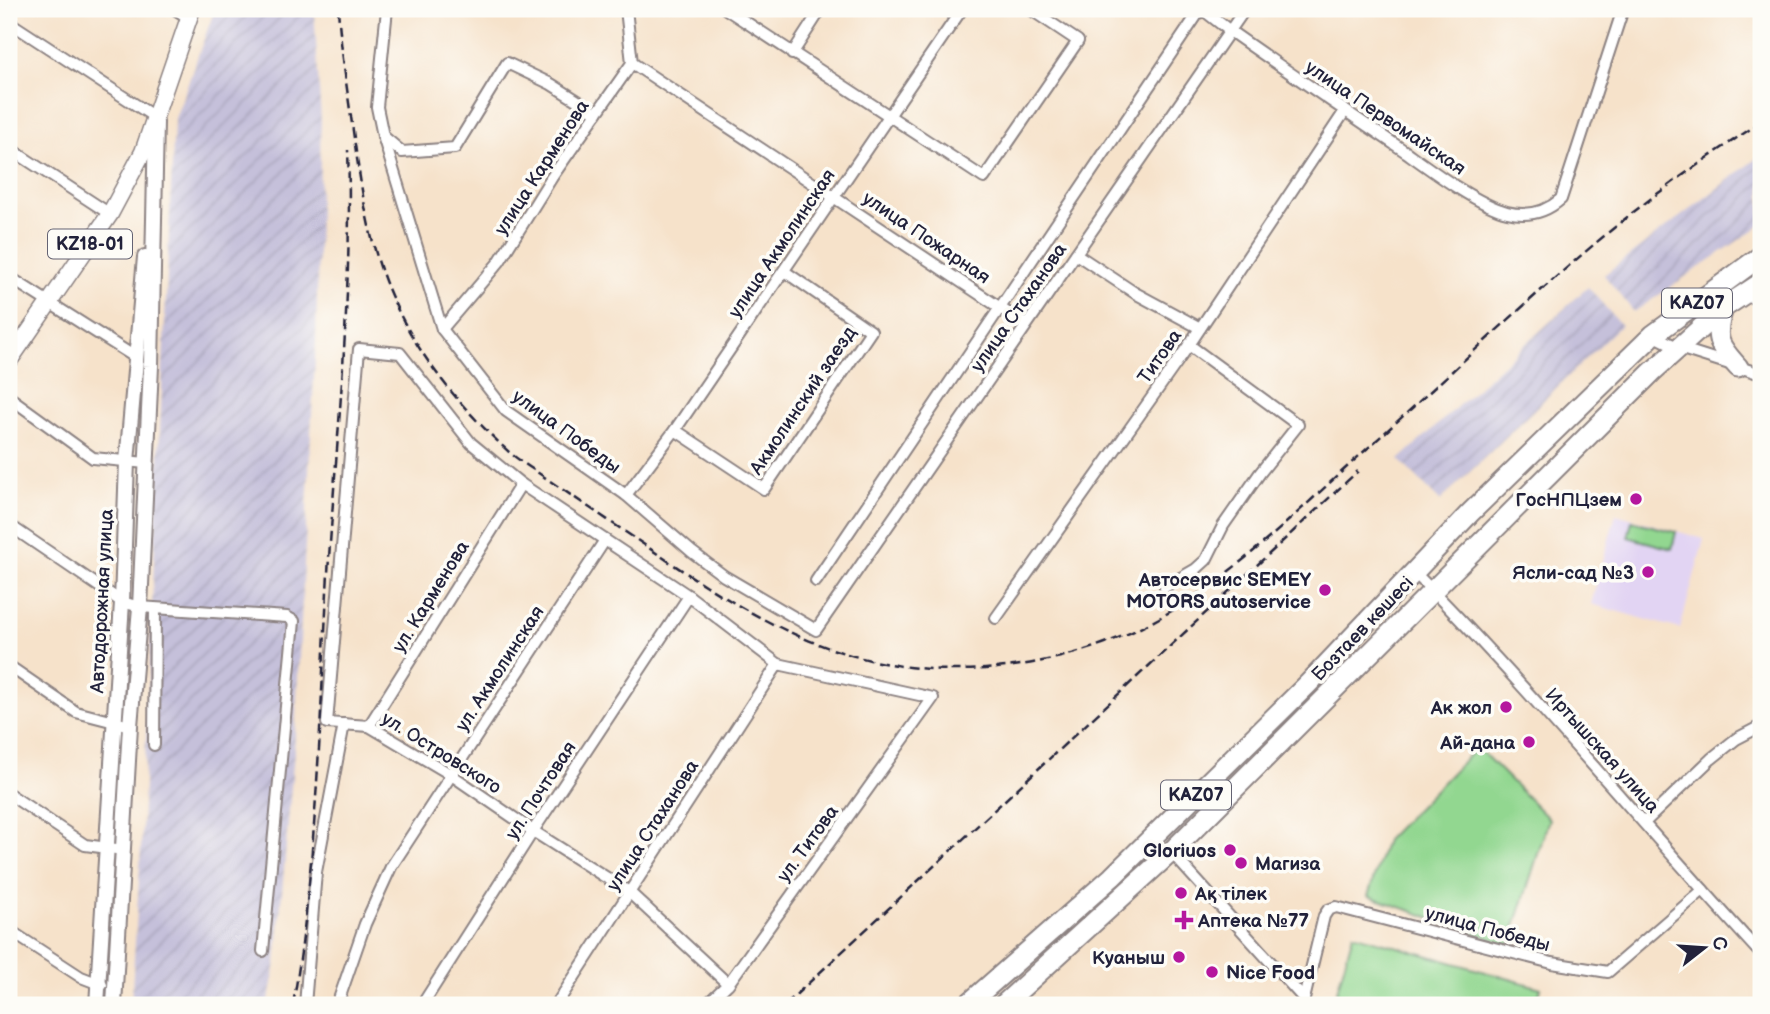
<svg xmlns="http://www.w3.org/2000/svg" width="1770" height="1014" viewBox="0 0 1770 1014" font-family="'Balsamiq Sans',sans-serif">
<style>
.built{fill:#e2d4f3}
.industrial{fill:url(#industrial-furrows)}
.park{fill:#92d790;stroke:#5a7c66;stroke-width:2}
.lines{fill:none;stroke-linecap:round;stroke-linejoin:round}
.street-casing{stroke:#8c8282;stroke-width:14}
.secondary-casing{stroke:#8c8282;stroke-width:18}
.primary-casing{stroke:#8c8282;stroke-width:19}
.highway-casing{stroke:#8c8282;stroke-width:23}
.street{stroke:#fff;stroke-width:10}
.secondary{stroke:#fff;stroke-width:14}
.primary{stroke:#fff;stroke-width:16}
.highway{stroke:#fff;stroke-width:19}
.rail{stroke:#22223b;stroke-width:2.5;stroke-dasharray:10 5;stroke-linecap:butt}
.poi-dot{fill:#b5179e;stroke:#fdfcf7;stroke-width:2.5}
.labels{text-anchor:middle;stroke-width:7;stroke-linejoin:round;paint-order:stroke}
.shield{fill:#fdfcf7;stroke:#646373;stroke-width:2}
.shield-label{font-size:18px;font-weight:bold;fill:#22223b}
.street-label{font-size:19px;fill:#22223b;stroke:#fdfcf7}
.poi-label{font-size:19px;font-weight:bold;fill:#22223b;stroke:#fdfcf7;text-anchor:end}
</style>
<defs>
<pattern id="industrial-furrows" width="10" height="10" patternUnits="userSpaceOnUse" patternTransform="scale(1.75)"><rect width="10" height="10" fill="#c5c0da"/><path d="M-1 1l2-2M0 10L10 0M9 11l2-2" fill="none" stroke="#a9a5bc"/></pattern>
</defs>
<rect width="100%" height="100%" fill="#fdfcf7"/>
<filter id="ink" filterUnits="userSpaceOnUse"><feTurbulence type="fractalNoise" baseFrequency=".0143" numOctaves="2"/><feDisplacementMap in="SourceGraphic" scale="14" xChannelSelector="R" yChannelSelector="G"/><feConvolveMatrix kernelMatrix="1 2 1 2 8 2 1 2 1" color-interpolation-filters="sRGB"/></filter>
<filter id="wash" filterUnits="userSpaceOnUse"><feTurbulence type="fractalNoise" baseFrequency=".00686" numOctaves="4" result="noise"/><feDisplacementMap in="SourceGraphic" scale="28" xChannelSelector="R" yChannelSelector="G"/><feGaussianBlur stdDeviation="1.57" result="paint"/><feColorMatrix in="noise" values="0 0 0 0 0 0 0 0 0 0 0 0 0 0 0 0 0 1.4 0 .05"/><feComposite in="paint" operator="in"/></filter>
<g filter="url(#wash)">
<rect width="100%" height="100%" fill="#f6e2ca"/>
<polygon class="built" points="1616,514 1704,539 1680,629 1591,604"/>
<g class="industrial">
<polygon points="215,9 314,9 321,120 316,340 294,753 276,963 268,1005 131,1005 141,848 174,121"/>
<polygon points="1761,155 1761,225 1634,312 1604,275"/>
<polygon points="1588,287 1621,325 1440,501 1399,460"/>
</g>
<g class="park">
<polygon points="1632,521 1676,532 1672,549 1628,537"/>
<polygon points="1477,747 1549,819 1509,945 1368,896 1386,840"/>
<polygon points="1353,934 1541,988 1536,1005 1333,1005"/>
</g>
</g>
<g filter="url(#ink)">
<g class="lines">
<defs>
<g id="street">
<polyline points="175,9 189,18"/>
<polyline points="387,9 377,107 383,136 442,329 506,411 626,495 692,552 724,576 816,630 1245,9"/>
<polyline points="726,9 984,178 1078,41 1030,9"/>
<path d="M1202,9L1230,31C1288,72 1347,112 1406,152C1431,170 1478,205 1507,212C1527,217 1545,213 1561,199L1623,9"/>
<polyline points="9,22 156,118"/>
<polyline points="792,54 821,9"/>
<polyline points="632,63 1026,325"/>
<polyline points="383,136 402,152 455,148 507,63 551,84 597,113"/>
<polyline points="9,148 110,214"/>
<polyline points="1076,254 1135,293 1200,328"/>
<polyline points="9,277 135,357"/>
<polyline points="442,329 499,262 552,177 632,63 626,9"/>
<polyline points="1653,335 1679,348 1761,374"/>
<polyline points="9,397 93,458 146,463"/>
<polyline points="675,430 764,489 871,331 784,271"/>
<polyline points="626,495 675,430 962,9"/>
<polyline points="9,525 122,602 140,607 287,617 294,621 263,951"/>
<path d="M1415,573C1536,695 1645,828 1761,954"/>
<polyline points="816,581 1201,9"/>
<polyline points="1165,587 1196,569 1206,560 1223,526 1260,473 1298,425 1189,345"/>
<polyline points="996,618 1189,345 1345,111"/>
<polyline points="9,666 76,712 130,726"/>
<polyline points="369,726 521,484"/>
<polyline points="154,745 155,609"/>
<polyline points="9,794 85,845 124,850"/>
<polyline points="1645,822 1711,759 1736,739 1761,726"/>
<polyline points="1171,852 1304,999 1303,1003"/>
<polyline points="9,930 81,977 102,985"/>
<polyline points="1304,999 1324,916 1328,910 1336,907 1552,963 1608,972 1703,890"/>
<polyline points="305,1005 316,872 344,724"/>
<polyline points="337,1005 365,924 391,867 605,540"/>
<polyline points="422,1005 533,831 689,596"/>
<polyline points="556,1005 778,664"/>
<polyline points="706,1005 728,984 933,698 778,664 689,596 521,484 471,443 400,353 359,349 327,723 369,726 450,774 533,831 629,892 728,984"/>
</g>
<g id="secondary">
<polyline points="97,1005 122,602 127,462 145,257"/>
<polyline points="114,1005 130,726 140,607 151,366 156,122"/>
</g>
<polyline id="primary" points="9,361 110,214 143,152 192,9"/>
<g id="highway">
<path d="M1723,308C1714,338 1717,344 1738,367"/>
<polyline points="967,1005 1112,877 1308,684 1470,513 1653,335 1761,256"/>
<polyline points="1003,1005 1171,852 1652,372 1723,308 1761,283"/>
</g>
</defs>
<use href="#street" class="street-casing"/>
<use href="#secondary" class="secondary-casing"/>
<use href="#primary" class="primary-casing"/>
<use href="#highway" class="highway-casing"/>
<use href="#street" class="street"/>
<use href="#secondary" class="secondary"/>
<use href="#primary" class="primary"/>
<use href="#highway" class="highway"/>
<g class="rail">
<path d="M338,9C341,52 348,95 354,138C362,193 370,251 394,302C421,360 462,409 509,452C522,463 536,471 550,481C575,498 599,514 624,531C702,584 777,638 870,660C953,680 1047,669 1125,635C1219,594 1294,514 1369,447C1456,369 1540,287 1631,214C1673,181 1717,151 1761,122"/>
<path d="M293,1005C317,863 320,717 328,573C337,433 353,291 348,150"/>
<polyline points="785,1005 1358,471"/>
</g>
</g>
</g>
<g class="poi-dot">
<circle cx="1636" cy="499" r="7"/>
<circle cx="1648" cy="572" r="7"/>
<circle cx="1325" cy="590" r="7"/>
<circle cx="1506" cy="707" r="7"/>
<circle cx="1529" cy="742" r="7"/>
<circle cx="1230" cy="850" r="7"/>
<circle cx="1241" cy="863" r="7"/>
<circle cx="1181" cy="893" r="7"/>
<path d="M1180.5 909.5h7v7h7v7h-7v7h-7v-7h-7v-7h7z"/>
<circle cx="1179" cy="957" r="7"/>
<circle cx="1212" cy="972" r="7"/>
</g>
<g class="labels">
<g class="shield">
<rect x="48" y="229.5" width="84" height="29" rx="5"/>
<rect x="1662" y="288.5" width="70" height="29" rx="5"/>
<rect x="1161" y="780.5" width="70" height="29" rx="5"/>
</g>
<g class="shield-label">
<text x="90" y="250">KZ18-01</text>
<text x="1697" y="309">KAZ07</text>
<text x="1196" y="801">KAZ07</text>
</g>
<g class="street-label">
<text transform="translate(1386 117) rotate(34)" y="7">улица Первомайская</text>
<text transform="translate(541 167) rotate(-57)" y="7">улица Карменова</text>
<text transform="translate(927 237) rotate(34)" y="7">улица Пожарная</text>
<text transform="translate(781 243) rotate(-56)" y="7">улица Акмолинская</text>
<text transform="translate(1018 307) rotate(-55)" y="7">улица Стаханова</text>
<text transform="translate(1159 356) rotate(-55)" y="7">Титова</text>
<text transform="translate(802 400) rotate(-56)" y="7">Акмолинский заезд</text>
<text transform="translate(567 431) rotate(36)" y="7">улица Победы</text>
<text transform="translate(430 596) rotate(-58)" y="7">ул. Карменова</text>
<text transform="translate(101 601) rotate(-87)" y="7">Автодорожная улица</text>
<text transform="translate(1362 628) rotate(-46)" y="7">Бозтаев көшесі</text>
<text transform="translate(499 668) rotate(-57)" y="7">ул. Акмолинская</text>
<text transform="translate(1603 750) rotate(48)" y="7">Иртышская улица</text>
<text transform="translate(442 752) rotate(32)" y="7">ул. Островского</text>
<text transform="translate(540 790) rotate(-57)" y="7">ул. Почтовая</text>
<text transform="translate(652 825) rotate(-57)" y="7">улица Стаханова</text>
<text transform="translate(807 843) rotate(-54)" y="7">ул. Титова</text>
<text transform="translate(1488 928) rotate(15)" y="7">улица Победы</text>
</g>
<g class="poi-label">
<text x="1622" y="506">ГосНПЦзем</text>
<text x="1634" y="579">Ясли-сад №3</text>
<text x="1311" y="586">Автосервис SEMEY<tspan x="1311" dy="22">MOTORS autoservice</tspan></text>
<text x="1492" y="714">Ак жол</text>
<text x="1515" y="749">Ай-дана</text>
<text x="1216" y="857">Gloriuos</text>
<text x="1255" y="870" text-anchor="start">Магиза</text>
<text x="1195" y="900" text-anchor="start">Ақ тілек</text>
<text x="1198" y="927" text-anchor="start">Аптека №77</text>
<text x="1165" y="964">Куаныш</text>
<text x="1226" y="979" text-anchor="start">Nice Food</text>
</g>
</g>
<rect width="1770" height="1014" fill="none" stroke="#fdfcf7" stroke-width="35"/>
<g transform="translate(1704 948) rotate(73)" stroke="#fdfcf7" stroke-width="5" paint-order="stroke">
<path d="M0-5L12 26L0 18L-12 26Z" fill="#22223b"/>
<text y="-10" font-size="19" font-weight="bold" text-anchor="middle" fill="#22223b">С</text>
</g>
</svg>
